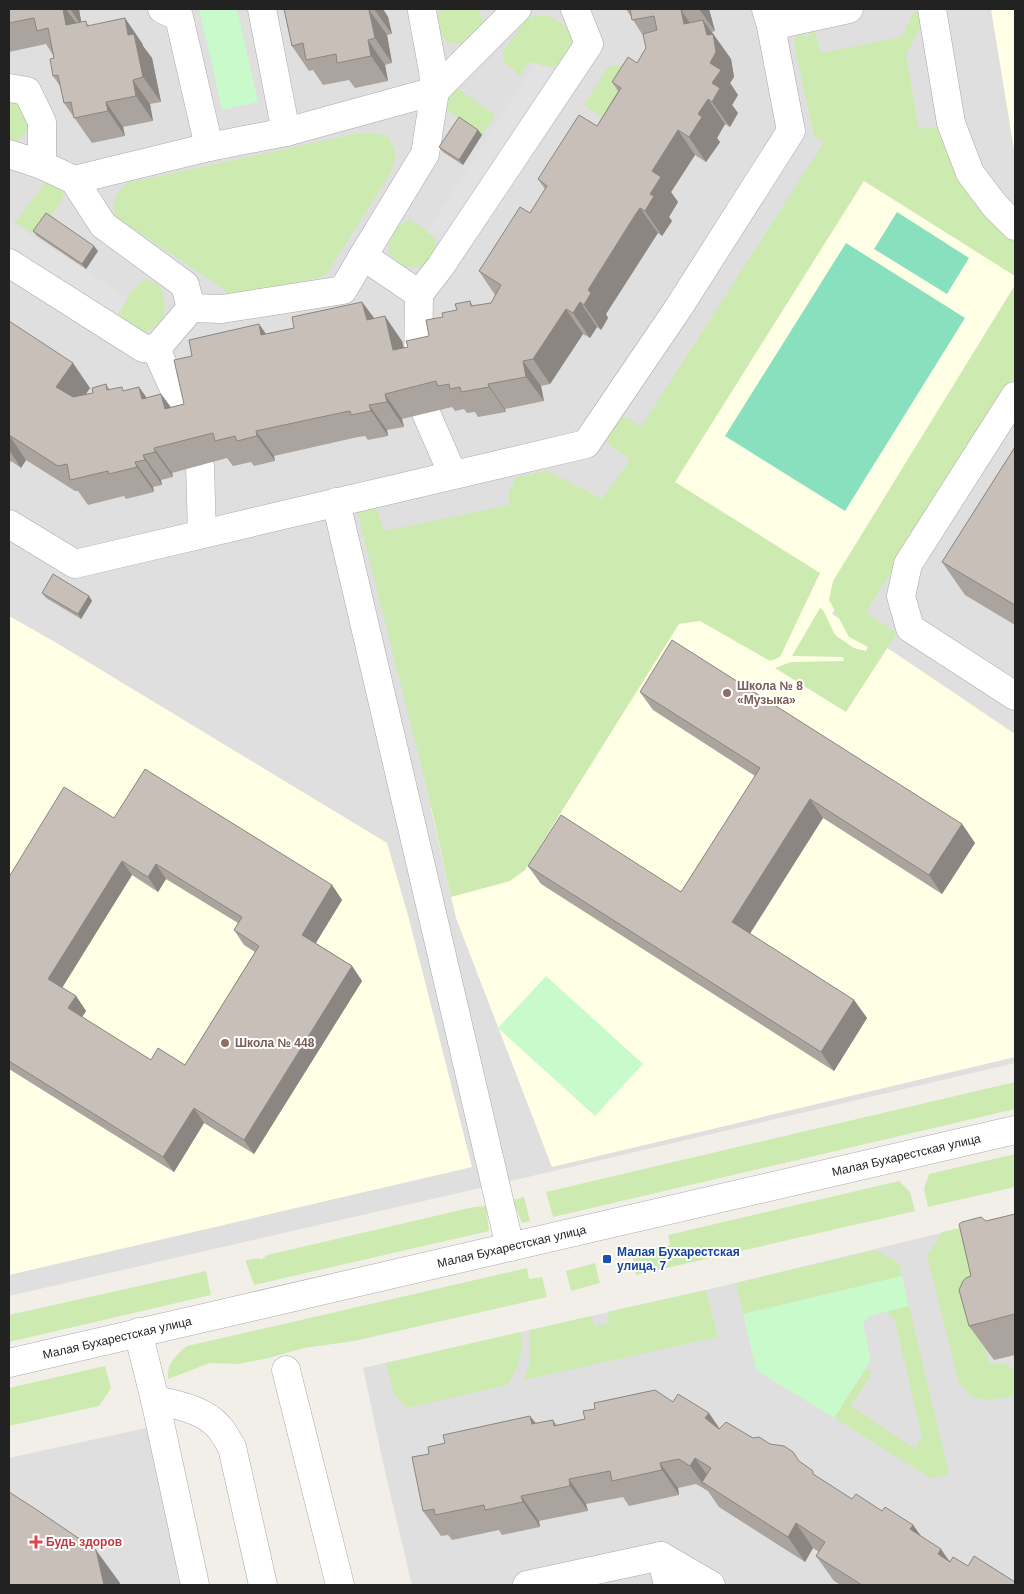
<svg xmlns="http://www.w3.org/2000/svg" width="1024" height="1594" viewBox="0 0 1024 1594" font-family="Helvetica,sans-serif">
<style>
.residential{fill:#e0dfdf}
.education{fill:#ffffe5}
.grass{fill:#cdebb0}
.park{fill:#c8facc}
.pitch{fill:#88e0be}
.parking{fill:#e2e2e2}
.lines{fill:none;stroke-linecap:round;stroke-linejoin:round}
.minor-casing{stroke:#a9a9a9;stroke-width:29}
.minor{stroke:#fff;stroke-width:28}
.wall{fill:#aba49e;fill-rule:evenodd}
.shaded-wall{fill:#8b8681}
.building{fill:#c7bfb8;stroke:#8b8681;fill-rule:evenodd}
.education-dot{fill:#8d6e63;stroke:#fff;stroke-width:2}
.transit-dot{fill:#1a4fb4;stroke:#fff;stroke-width:2}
.health-dot{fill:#e0444e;stroke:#fff;stroke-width:2}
.labels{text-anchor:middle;stroke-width:4;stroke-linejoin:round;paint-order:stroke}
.education-label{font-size:12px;font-weight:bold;fill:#785e54;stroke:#fff;text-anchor:start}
.street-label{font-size:12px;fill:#222;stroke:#fff}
.transit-label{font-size:12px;font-weight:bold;fill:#164399;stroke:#fff;text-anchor:start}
.health-label{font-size:12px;font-weight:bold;fill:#be3a42;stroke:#fff;text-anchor:start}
</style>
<rect width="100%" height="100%" fill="#f2efe9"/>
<g class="residential">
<polygon points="9,9 1015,9 1015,1063 528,1177 9,1296"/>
<polygon points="1015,1215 1015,1585 412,1585 384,1467 363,1368 706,1290"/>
<polygon points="174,1422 210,1585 9,1585 9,1458"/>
</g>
<g class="education">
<polygon points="991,9 1015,9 1015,156"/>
<polygon points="855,166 1015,268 1015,323 832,614 892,651 1015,734 1015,1057 552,1167 456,918 431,809 587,547"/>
<polygon points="9,616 55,642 387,843 409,919 472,1167 9,1275"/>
</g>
<g class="grass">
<path d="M442,9H479L483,20V25L466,43C460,44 454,44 449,42C437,36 434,19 442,9Z"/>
<path d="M914,11L921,14L924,20L906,55L919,129L943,126L949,153L964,189L1015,243V276L864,181L675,482L820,573L780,657L770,661L700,621L679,624L525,870L510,881L451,897L428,793L358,514L362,505L374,506L377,509L384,531L510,505L508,494L516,477L548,471L602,499L630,460L611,446L606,438L616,418H628L641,427L824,142L814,136L795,50C794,42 794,34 803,32L805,37L811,36L810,31L814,29L821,53L902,37Z"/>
<path d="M545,15C559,19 578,32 570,48C568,54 563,60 559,65L550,67L529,62L520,76L504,61L503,52L526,19L536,16Z"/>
<polygon points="654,59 619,128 584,105 608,67"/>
<polygon points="457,88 495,115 482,135 447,110 444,104 444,92"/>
<path d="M9,99L19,103L29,122C26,135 21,140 9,144Z"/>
<path d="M359,133H374L388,137L396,153L392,170L328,272L322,277L240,295L228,292L115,216C112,199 115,195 127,183Z"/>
<polygon points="53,181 58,183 64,195 60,203 37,236 15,223 45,182"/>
<path d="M410,220C434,235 447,240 423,266C405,268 402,267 389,253C390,236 393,225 410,220Z"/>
<path d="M146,279L159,285C170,305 166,326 142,333L116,319C122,305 131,287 146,279Z"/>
<polygon points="1015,285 1015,375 866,612 897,633 846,712 775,668 791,662 844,661 843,657 792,656 820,608 823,610 835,635 854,648 866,651 868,647 849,637 829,600 833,581"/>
<polygon points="1015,1082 1015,1109 553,1217 546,1192"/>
<polygon points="1015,1154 1015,1187 928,1207 924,1189 929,1174"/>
<polygon points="899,1181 910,1192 915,1211 636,1275 632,1254 670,1245 668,1235"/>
<polygon points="524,1197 530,1221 522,1223 513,1200"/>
<polygon points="486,1206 489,1231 254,1285 246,1262 246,1260 259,1258 261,1260 267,1255 474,1207"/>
<path d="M969,1226L979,1325L990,1364L1004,1363L1015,1370V1395C992,1400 974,1406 959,1382L927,1256L942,1232Z"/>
<polygon points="876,1250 899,1263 902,1276 743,1314 736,1283"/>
<polygon points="595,1263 600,1283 571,1291 566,1271"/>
<path d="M527,1268L529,1279L542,1277L547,1297L354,1341L304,1348L269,1358L238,1364L210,1363L168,1379C166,1364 176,1355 187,1346Z"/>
<polygon points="206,1271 211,1295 9,1342 9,1315"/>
<polygon points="706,1290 718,1337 524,1380 530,1360 530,1330 591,1316 594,1326 609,1323 607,1312"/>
<polygon points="909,1306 949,1474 932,1479 834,1418 866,1369 872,1373 851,1406 915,1449 922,1436 894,1317 889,1318 888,1311"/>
<path d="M521,1332C524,1353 518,1368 507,1385L407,1408L394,1395L386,1363Z"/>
<polygon points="105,1366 111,1388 99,1406 9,1426 9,1388"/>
</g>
<g class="park">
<polygon points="199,9 237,9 258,102 222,110"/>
<polygon points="546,976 643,1064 595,1116 498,1028"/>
<polygon points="902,1276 909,1306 869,1316 863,1324 871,1360 834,1418 756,1370 743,1314"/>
</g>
<g class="pitch">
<polygon points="897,212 969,258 947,294 874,249"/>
<polygon points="846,243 965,318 845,511 725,436"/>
</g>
<g class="parking">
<polygon points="535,63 554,70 443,242 427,232"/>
<polygon points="9,221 128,298 120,311 116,319 9,251"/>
</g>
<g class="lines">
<defs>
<g id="minor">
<polyline points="262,9 286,132"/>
<polyline points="422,9 422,11 433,71 435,91 517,9"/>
<polyline points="766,9 771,26 849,9"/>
<polyline points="932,9 951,123 970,173 995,206 1015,226"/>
<polyline points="9,88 27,91 42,122 42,165"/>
<polyline points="209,147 286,132 435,91 425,154 363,256 419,294"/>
<polyline points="9,154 42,165 74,180 103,225 185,285 191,308 156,349"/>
<polyline points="74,180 209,147 179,17 162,9"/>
<polyline points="9,263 143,348 156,349"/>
<polyline points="191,308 222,309 343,290 363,256"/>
<polyline points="156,349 193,431"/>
<polyline points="418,373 419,294 440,267 589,44 575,9"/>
<polyline points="1015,396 908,564 901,596 910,628 1015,696"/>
<polyline points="426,413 453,475"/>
<polyline points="200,466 202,534"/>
<polyline points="336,502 510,1247"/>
<polyline points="9,524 75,564 586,444 679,307 791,131 771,26"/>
<polyline points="138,1332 155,1400 195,1585"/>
<path id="s1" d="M9,1363L1015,1130"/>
<polyline points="286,1370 340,1585"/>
<path d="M155,1400C177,1405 203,1409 219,1427C224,1433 228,1441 232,1447L263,1585"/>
<polyline points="661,1556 668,1585"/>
<polyline points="527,1585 661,1556 711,1585"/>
</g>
</defs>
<use href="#minor" class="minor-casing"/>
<use href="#minor" class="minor"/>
</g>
<g class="wall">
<polygon points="9,9 79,9 81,22 89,25 142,43 143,46 152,58 161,102 150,104 153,121 123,127 125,136 92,143 64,103 60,86 53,76 54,58 53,55 46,44 9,52"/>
<polygon points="284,9 383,9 388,17 392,34 387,35 392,63 385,65 388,81 355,88 349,80 323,85 313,70 309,71 292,46"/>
<polygon points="626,9 709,9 715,31 712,32 731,59 734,77 730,83 738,95 732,105 738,113 730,127 725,124 717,138 720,142 706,162 695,155 671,192 678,202 669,217 672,221 662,236 658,233 653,240 606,314 608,318 601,330 597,327 590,338 583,334 550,384 541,386 544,401 505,409 506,412 478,417 475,412 467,413 464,409 455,411 452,407 402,419 404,427 387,430 388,436 368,440 365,436 358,437 274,456 275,461 254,466 251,462 233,466 227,458 172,473 173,477 161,480 162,485 153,487 154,492 126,499 124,496 88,505 78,491 75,491 26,460 21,468 11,461 10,463 9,462 9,322 90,388 86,394 93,393 106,384 110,390 124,391 139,387 147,398 161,394 171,407 184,404 192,356 259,324 266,334 294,328 362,302 374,318 402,341 404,348 408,347 429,336 443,317 457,310 470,301 473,306 491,303 495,295 479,271 530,213 545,189 538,179 597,126 618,91 612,82 637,63 646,48 644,37"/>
<polygon points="478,130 482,135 463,165 443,152 439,147"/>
<polygon points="33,231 98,251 86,269 37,236"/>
<polygon points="1015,447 1015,625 965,595 942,562"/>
<polygon points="42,593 89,596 92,601 81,619 46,598"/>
<polygon points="640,692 962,824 975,843 942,894 823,818 750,934 854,1000 867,1018 834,1071 541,884 528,866 681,892 755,776 653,710"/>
<path d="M114,818L332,885L342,900L316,943L352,966L362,981L254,1154L204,1123L174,1172L9,1069V877ZM132,875L158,892L166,879L238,923L234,930L244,945L255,952L185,1065L151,1060L82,1017L86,1011L76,996L62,987Z"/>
<polygon points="1015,1214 1015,1355 994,1360 969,1326 971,1276 986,1221"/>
<polygon points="673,1402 719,1429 753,1438 799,1461 818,1478 852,1499 913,1525 921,1536 950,1561 968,1566 1015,1585 841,1585 834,1581 816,1556 819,1552 813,1548 805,1562 719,1507 708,1491 696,1484 678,1488 679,1495 629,1506 623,1497 586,1504 588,1511 539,1521 540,1527 502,1535 499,1530 452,1540 448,1535 441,1536 423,1511 429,1454 445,1443 530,1416 536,1423 553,1420 557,1425"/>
</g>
<g class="shaded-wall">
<polygon points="63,9 66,9 79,27 66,25"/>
<polygon points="70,9 79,9 82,26"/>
<polygon points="374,9 383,9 388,17 392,34"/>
<polygon points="699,9 709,9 715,31"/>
<polygon points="369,10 387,35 392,63 375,38"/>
<polygon points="681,10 698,35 684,24"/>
<polygon points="125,18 142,43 143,46 152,58 161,102 143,77 128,35"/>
<polygon points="703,20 731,59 734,77 730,83 738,95 732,105 738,113 730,127 712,102 712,83 707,35"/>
<polygon points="368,40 385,65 388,81 371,56"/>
<polygon points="133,80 150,104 153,121 136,96"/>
<polygon points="708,99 725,124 717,138 720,142 706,162 689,137 698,114"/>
<polygon points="106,102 123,127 125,136 108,111"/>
<polygon points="478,130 482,135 463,165 459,160"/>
<polygon points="678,130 695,155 671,192 678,202 669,217 672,221 662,236 645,211 650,194 652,171"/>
<polygon points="640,208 658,233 606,314 608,318 601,330 584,305 588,290"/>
<polygon points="94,246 98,251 86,269 82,264"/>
<polygon points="362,302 380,326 367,320"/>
<polygon points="580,302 597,327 590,338 573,313"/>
<polygon points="566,309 583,334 550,384 533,359"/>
<polygon points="385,316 402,341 410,375 393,350"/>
<polygon points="259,324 276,349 261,335"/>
<polygon points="523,361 541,386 544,401 526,377"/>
<polygon points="73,363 90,388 74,411 56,387"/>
<polygon points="488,384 505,409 506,412 489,387"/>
<polygon points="139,387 156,412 142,399"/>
<polygon points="161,394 179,419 165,409"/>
<polygon points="385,394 402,419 404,427 387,402"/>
<polygon points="369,405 387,430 388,436 371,411"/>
<polygon points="256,431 274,456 275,461 257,436"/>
<polygon points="9,435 26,460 21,468 9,450"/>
<polygon points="154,448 172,473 173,477 155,452"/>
<polygon points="143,455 161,480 162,485 145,460"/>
<polygon points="135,462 153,487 154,492 137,467"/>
<polygon points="89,596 92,601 81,619 78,614"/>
<polygon points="810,799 823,818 745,941 732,922"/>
<polygon points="962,824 975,843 942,894 929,875"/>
<polygon points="122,861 132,875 59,993 48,979"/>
<polygon points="156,864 166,879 158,892 148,877"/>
<polygon points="332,885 342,900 312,949 302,935"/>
<polygon points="352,966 362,981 254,1154 244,1140"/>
<polygon points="76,996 86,1011 78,1023 68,1008"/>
<polygon points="854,1000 867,1018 834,1071 821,1052"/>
<polygon points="194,1108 204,1123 174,1172 163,1157"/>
<polygon points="709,1413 726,1438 705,1418"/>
<polygon points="530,1416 548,1441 532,1424"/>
<polygon points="695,1458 713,1483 702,1482 708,1491 690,1466"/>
<polygon points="660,1463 678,1488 679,1495 662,1470"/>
<polygon points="569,1479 586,1504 588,1511 570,1486"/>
<polygon points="521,1496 539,1521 540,1527 523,1502"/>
<polygon points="796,1523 813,1548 805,1562 788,1537"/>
<polygon points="913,1525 930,1549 910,1529"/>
<polygon points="941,1549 958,1574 938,1554"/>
<polygon points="96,1550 120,1583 120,1585 104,1585"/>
</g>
<g class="building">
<polygon points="9,9 63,9 66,25 86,21 87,26 125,18 128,35 134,34 143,77 133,80 136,96 106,102 108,111 74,118 71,102 64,103 58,75 53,76 50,59 54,58 48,28 37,31 34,18 9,23"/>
<polygon points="284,9 374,9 369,10 375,38 368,40 371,56 337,63 336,54 306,60 303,43 292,46"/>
<polygon points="630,9 688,9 681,10 684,24 703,20 707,35 713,34 716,52 710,63 721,70 712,83 720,88 712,102 708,99 698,114 702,117 689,137 678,130 652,171 661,177 650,194 654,196 645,211 640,208 635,215 588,290 591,293 584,305 580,302 573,313 566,309 533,359 523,361 526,377 488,384 489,387 461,392 460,387 450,389 449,384 438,386 436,381 385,394 387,402 369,405 371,411 351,415 350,411 340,413 256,431 257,436 237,441 235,436 215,441 213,433 154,448 155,452 143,455 145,460 135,462 137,467 109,474 108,471 70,480 67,464 58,466 9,435 9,321 73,363 56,387 73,397 93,393 92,388 106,384 107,390 122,387 123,391 139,387 142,399 161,394 165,409 184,404 174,360 192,356 189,340 259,324 261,335 294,328 292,317 362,302 367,320 385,316 393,350 408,347 406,341 429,336 426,320 443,317 442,313 457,310 455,304 470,301 471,306 491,303 501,285 479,271 520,207 530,213 547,186 538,179 579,115 597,126 621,88 612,82 628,57 637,63 646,48 643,34 657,30 654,16 632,20"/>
<polygon points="459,117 478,130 459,160 439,147"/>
<polygon points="46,213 94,246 82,264 33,231"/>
<polygon points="1015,447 1015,605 942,562"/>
<polygon points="53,574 89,596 78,614 42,593"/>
<polygon points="672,640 962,824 929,875 810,799 732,922 854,1000 821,1052 528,866 561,815 681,892 760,768 640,692"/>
<path d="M145,769L332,885L302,935L352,966L244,1140L194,1108L163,1157L9,1061V877L64,787L114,818ZM122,861L148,877L156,864L242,917L234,930L259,946L185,1065L158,1048L151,1060L68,1008L76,996L48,979Z"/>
<polygon points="1015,1214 1015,1314 969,1326 959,1290 963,1281 966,1278 971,1276 959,1224 962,1222 981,1217 986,1221"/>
<polygon points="655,1390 673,1402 678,1394 709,1413 705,1418 719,1429 726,1422 753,1438 759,1437 770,1444 784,1446 793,1452 799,1461 813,1471 813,1474 852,1499 856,1494 882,1511 885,1507 913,1525 910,1529 941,1549 938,1554 950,1562 953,1557 968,1566 974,1556 1015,1582 1015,1585 862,1585 816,1556 825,1542 796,1523 788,1537 702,1482 711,1468 695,1458 690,1466 679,1459 660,1463 662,1470 612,1481 610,1471 569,1479 570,1486 521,1496 523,1502 485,1510 484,1505 435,1515 434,1509 423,1511 412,1457 429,1454 428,1447 445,1443 443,1435 530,1416 532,1424 553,1420 554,1426 585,1419 583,1411 595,1409 594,1403"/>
<polygon points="9,1492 34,1508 96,1550 104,1585 10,1585 9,1584"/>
</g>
<g class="education-dot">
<circle cx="727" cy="693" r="5"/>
<circle cx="225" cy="1043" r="5"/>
</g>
<rect class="transit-dot" x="602" y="1254" width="10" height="10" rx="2.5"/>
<path class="health-dot" d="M33.5 1534.5h5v5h5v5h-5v5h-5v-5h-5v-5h5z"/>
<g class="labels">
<g class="education-label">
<text x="737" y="690">Школа № 8<tspan x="737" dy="14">«Музыка»</tspan></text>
<text x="235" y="1047">Школа № 448</text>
</g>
<g class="street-label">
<text dy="4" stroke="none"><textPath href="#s1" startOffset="921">Малая Бухарестская улица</textPath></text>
<text dy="4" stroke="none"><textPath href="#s1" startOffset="516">Малая Бухарестская улица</textPath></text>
<text dy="4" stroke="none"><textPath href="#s1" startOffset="111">Малая Бухарестская улица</textPath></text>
</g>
<g class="transit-label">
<text x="617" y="1256">Малая Бухарестская<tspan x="617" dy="14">улица, 7</tspan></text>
</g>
<g class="health-label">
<text x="46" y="1546">Будь здоров</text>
</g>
</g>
<rect width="1024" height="1594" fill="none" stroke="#222222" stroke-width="20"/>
</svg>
